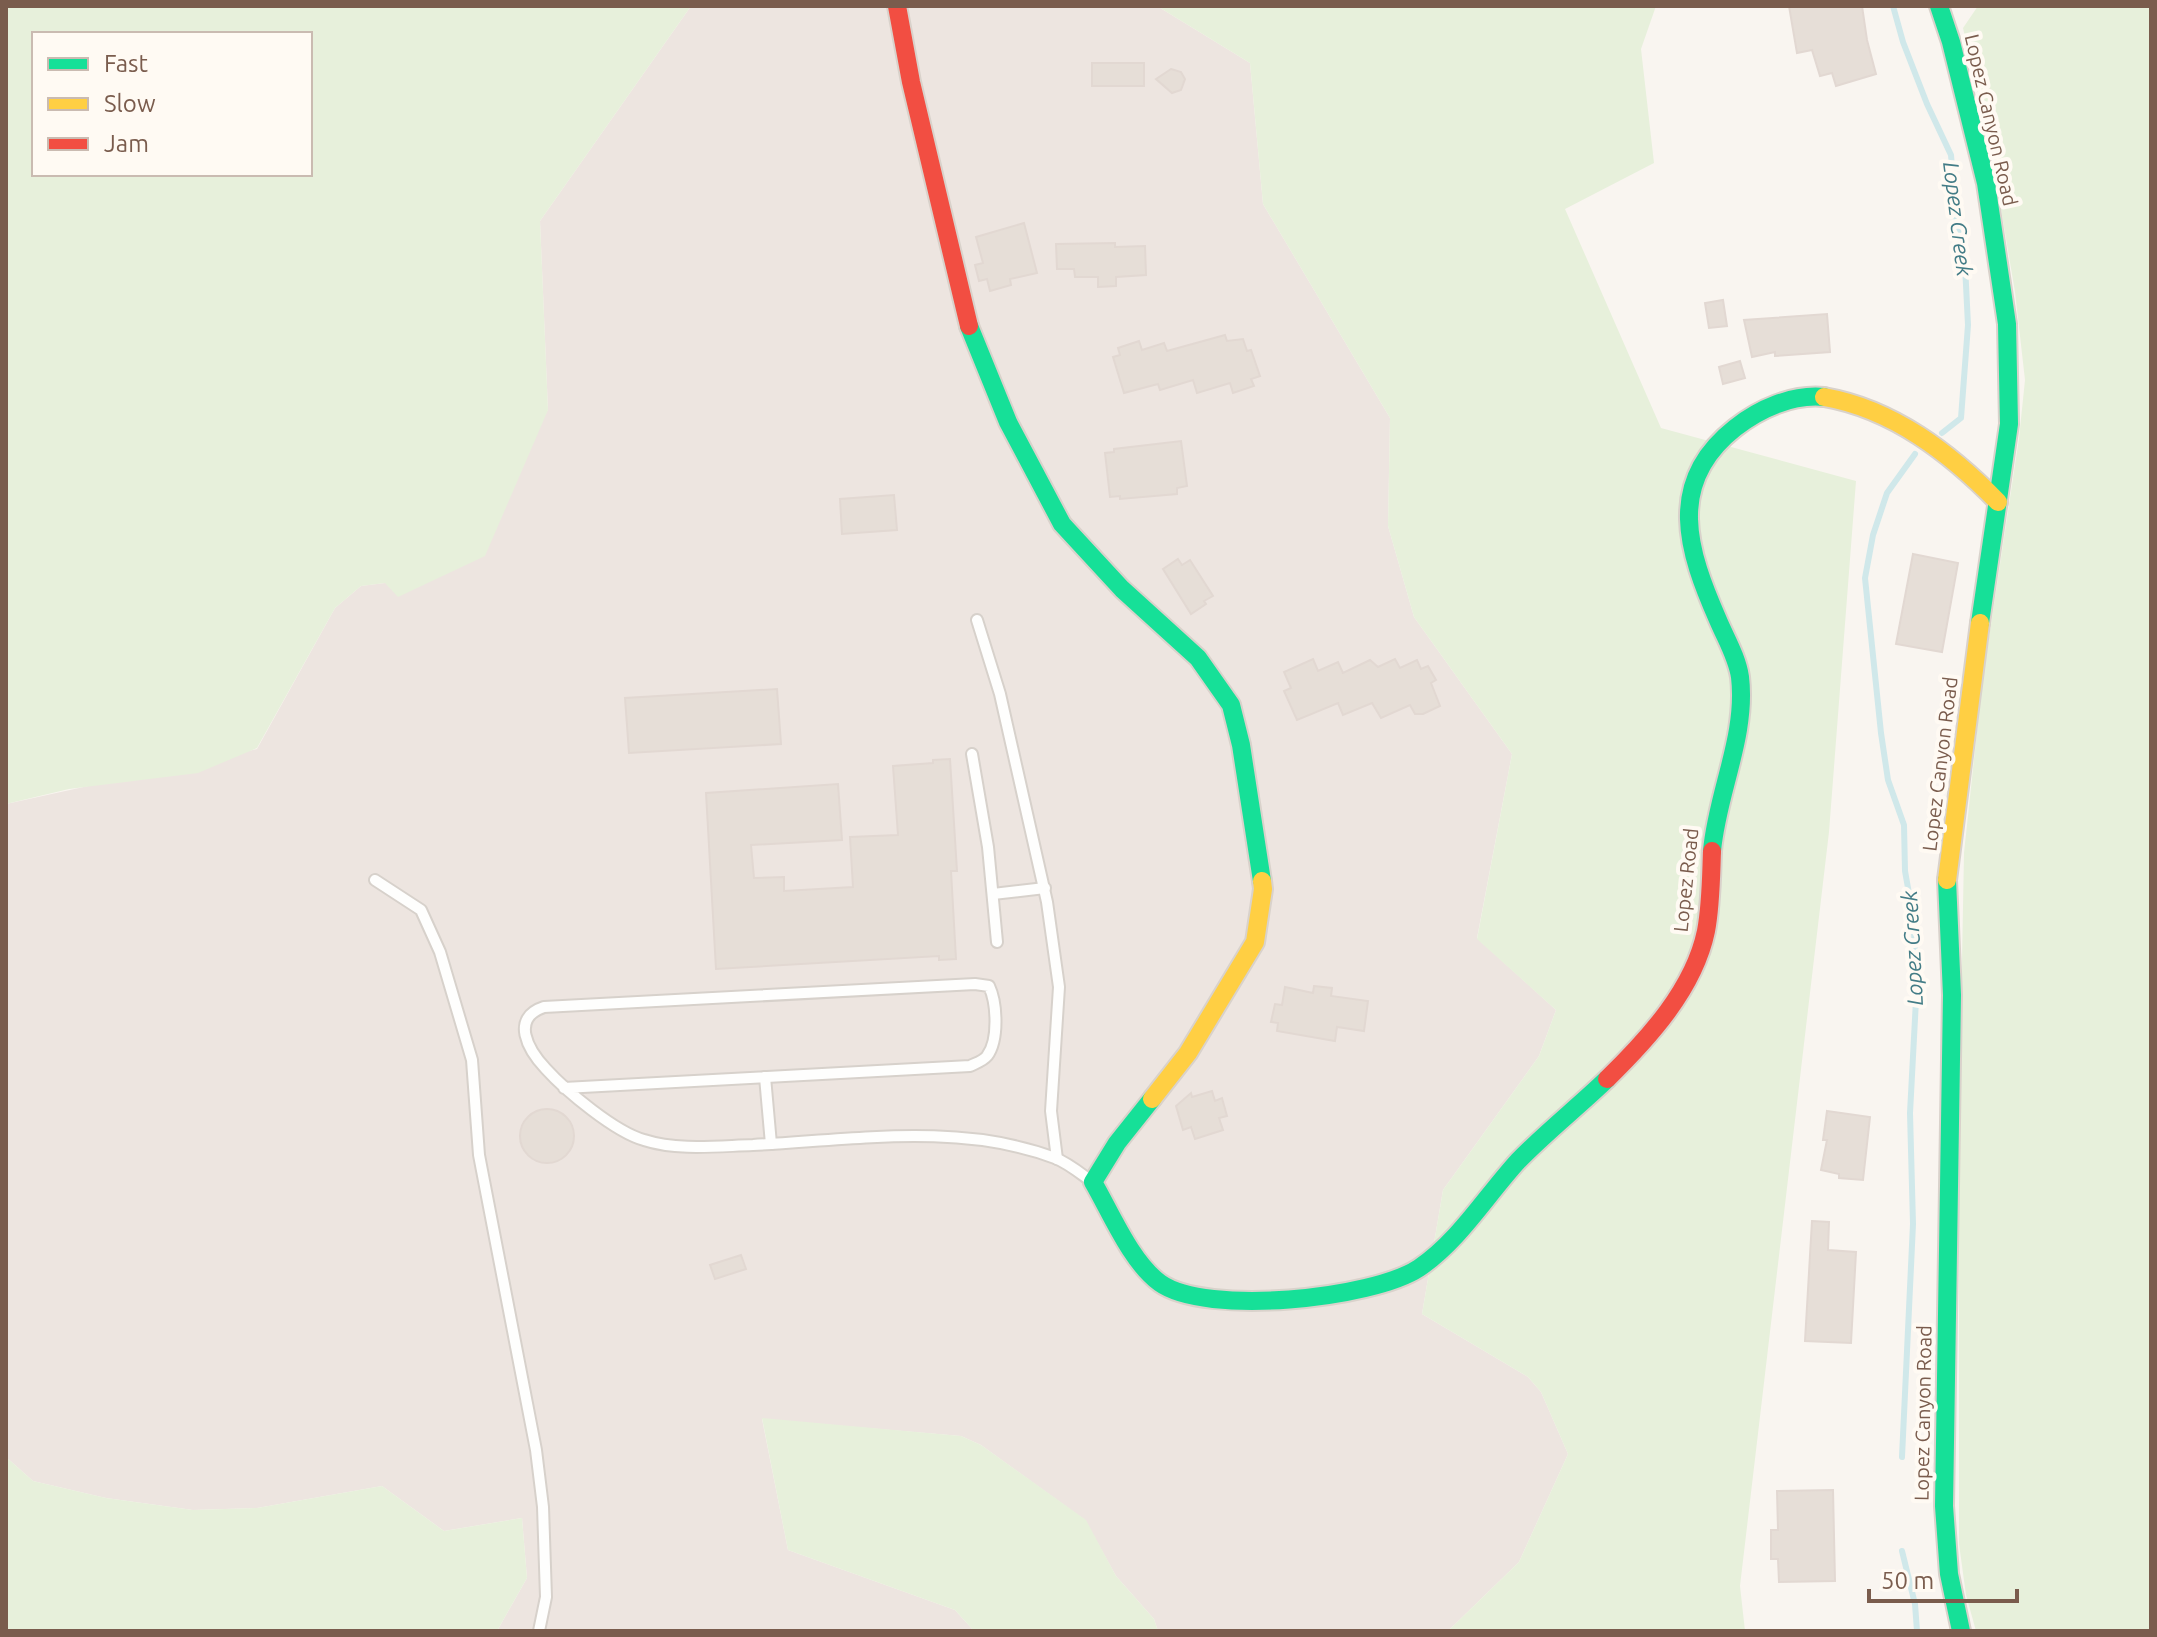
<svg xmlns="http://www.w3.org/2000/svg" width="2157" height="1637" viewBox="0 0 2157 1637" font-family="Ubuntu,sans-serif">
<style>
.industrial{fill:#ede5e0}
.green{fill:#e7f0db;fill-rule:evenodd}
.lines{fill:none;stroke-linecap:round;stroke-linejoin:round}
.stream{stroke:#d0e8ea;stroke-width:6}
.building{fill:#e6ded7;stroke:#e2d8d2;stroke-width:2}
.lane-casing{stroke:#d7d1cb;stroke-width:14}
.fast-casing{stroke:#d9d2cb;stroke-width:22}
.slow-casing{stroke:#d9d2cb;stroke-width:22}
.jam-casing{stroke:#d9d2cb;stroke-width:22}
.lane{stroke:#fefefd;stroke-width:10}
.fast{stroke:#16e098;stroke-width:18}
.slow{stroke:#ffcf43;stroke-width:18}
.jam{stroke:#f24e42;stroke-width:18}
.labels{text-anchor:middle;stroke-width:8;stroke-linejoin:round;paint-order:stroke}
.street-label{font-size:20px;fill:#7a5c4d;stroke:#fffaf3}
.water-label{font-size:22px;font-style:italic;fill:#437c86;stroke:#fffaf3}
</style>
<rect width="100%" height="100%" fill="#f9f5f0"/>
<polygon class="industrial" points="691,6 1157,6 1250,63 1263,204 1390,418 1388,526 1414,617 1512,754 1477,938 1556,1010 1539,1056 1443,1190 1422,1314 1528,1377 1541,1392 1568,1454 1519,1562 1448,1631 1158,1631 1154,1619 1116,1576 1085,1520 981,1445 961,1436 762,1419 788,1550 955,1610 974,1631 497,1631 527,1578 522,1518 444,1531 382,1486 257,1508 193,1510 106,1498 33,1481 6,1457 6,804 257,749 335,608 361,586 385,583 548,410 540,221"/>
<g class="green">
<path d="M6,6H691L540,221L548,410L485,556L398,597L385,583L361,586L335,608L257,748L198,773L69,789L6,804ZM34,34H310V174H34Z"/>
<polygon points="1157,6 1656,6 1641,49 1654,163 1565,209 1661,428 1856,481 1829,832 1740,1586 1745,1631 1448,1631 1519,1562 1568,1454 1541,1392 1528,1377 1422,1314 1443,1190 1539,1056 1556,1010 1477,939 1512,754 1414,617 1388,526 1390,418 1263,204 1250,63"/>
<polygon points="1978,6 2151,6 2151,1631 1976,1631 1966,1595 1959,1544 1959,1122 1964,853 1982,684 2019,438 2025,380 2015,292 1994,168 1963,28"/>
<polygon points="762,1418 961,1436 981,1445 1086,1520 1116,1576 1154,1619 1158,1631 974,1631 955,1610 788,1550"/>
<polygon points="6,1457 33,1481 106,1498 193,1510 257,1508 382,1486 444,1531 522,1518 527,1578 497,1631 6,1631"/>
</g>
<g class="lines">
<g class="stream">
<polyline points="1893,6 1903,42 1927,104 1951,155 1956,216 1965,265 1968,325 1961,418 1942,433"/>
<polyline points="1902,1457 1913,1224 1910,1113 1917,981 1913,916 1905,871 1904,825 1888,780 1881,733 1865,578 1873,535 1887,493 1915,454"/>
<polyline points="1902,1551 1915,1604 1917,1631"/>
</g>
</g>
<g class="building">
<polygon points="1789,6 1862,6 1867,40 1876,74 1836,86 1832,73 1820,76 1812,50 1797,53"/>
<rect x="1092" y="63" width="52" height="23"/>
<polygon points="1171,69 1181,72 1185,79 1181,90 1172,93 1156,79"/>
<polygon points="1024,223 1037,273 1010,279 1011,285 990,291 987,279 979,281 975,265 983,263 976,237"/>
<polygon points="1115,243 1115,247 1145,246 1146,275 1116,277 1116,286 1098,287 1098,277 1075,277 1074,269 1057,269 1056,244"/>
<polygon points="1723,300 1727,326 1709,328 1705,303"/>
<polygon points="1827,314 1830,352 1775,356 1775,352 1752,357 1744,320"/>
<polygon points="1225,335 1227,341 1243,339 1247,351 1251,350 1260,376 1251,379 1254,386 1233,393 1230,383 1197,393 1193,380 1160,390 1158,384 1124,393 1113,357 1120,355 1118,348 1139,341 1142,350 1164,343 1167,351"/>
<polygon points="1740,361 1745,378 1723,384 1719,367"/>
<polygon points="1181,441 1187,486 1177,488 1177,494 1120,499 1120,496 1110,497 1105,453 1114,452 1114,449"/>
<polygon points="894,495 897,530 842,534 840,499"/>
<polygon points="1913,554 1958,563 1942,652 1896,644"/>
<polygon points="1178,559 1182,565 1190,560 1213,596 1204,601 1206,604 1191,614 1163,569"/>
<polygon points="1313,659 1318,671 1338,662 1343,673 1370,660 1378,667 1395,659 1400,668 1417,660 1421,669 1428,666 1436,680 1431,683 1440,706 1423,714 1415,714 1410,705 1381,718 1372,703 1343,715 1338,703 1297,720 1284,691 1291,688 1284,672"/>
<polygon points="777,689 781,744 629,753 625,698"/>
<polygon points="950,759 957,871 951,871 956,959 939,960 939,956 716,969 706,793 838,784 842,840 751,845 754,878 784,877 784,891 853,887 850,837 898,835 893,766 933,763 933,760"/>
<polygon points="1314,986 1332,988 1331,996 1368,1001 1364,1031 1337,1027 1335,1041 1277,1031 1278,1023 1271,1022 1275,1004 1282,1005 1285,987 1313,993"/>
<polygon points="1212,1091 1215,1101 1222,1098 1227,1116 1219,1118 1223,1130 1195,1139 1191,1127 1183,1130 1176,1106 1191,1093 1192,1097"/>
<circle cx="547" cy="1136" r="27"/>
<polygon points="1827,1111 1870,1117 1863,1180 1839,1178 1839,1174 1821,1170 1827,1140 1823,1140"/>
<polygon points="1812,1221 1829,1222 1828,1250 1856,1252 1851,1343 1805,1341"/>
<polygon points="741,1255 746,1269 715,1279 710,1265"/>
<polygon points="1833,1490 1835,1581 1779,1582 1778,1559 1771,1559 1771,1530 1778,1530 1777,1491"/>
</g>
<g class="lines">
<defs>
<g id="lane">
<polyline points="977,620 1000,694 1047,902 1059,987 1051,1111 1057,1159"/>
<polyline points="972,754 988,847 997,942"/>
<polyline points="375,880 421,910 440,952 472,1060 479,1155 536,1450 543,1507 546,1597 539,1631"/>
<polyline points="993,894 1045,888"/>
<polyline points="765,1077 771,1144"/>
<path d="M564,1088L970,1066C976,1063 983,1061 987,1056C999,1040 997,1003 989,986L975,984L544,1007C510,1018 528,1050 546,1069C566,1091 615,1132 644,1140C678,1151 718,1146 753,1145C851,1140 960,1122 1055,1158C1068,1163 1080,1173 1091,1181"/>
</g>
<g id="fast">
<polyline points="1939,6 1951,42 1986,183 2007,324 2009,424 1980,623"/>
<polyline points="969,326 1008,422 1062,524 1122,589 1198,658 1231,705 1241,745 1262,881"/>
<path d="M1712,851C1717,793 1747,736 1740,677C1737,657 1726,639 1718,620C1688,552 1665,483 1735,428C1759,409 1792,394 1824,397"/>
<polyline points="1947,880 1952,995 1944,1506 1949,1574 1961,1631"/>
<path d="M1152,1099L1117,1143L1093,1182C1111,1213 1131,1262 1160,1283C1206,1316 1372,1299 1419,1268C1459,1241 1486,1196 1518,1161C1546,1132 1578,1107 1607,1079"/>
</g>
<g id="slow">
<path d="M1824,397C1893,409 1950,453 1998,502"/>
<polyline points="1947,880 1980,623"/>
<polyline points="1152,1099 1188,1053 1255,942 1263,889 1262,881"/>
</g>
<g id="jam">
<polyline points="897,6 911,82 969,326"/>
<path d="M1607,1079C1648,1039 1694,989 1706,931C1711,905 1711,877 1712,851"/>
</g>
</defs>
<use href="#lane" class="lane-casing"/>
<use href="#fast" class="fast-casing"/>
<use href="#slow" class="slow-casing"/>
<use href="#jam" class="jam-casing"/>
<use href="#lane" class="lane"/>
<use href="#fast" class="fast"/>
<use href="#slow" class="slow"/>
<use href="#jam" class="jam"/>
</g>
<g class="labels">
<g class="street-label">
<text transform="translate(1991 120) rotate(77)" y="7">Lopez Canyon Road</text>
<text transform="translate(1940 764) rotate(-83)" y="7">Lopez Canyon Road</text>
<text transform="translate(1686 880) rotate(-84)" y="7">Lopez Road</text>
<text transform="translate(1923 1413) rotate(-89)" y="7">Lopez Canyon Road</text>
</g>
<g class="water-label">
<text transform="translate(1958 219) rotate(83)" y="8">Lopez Creek</text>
<text transform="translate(1912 948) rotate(-93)" y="8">Lopez Creek</text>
</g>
</g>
<rect width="2157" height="1637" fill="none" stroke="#7a5c4d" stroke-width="16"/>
<rect x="32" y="32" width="280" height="144" fill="#fffaf3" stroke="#cabbb1" stroke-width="2"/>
<rect x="48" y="58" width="40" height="12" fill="#16e098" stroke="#cabbb1" stroke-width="2"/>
<text x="104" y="72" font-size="24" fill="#7a5c4d">Fast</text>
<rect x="48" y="98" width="40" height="12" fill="#ffcf43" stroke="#cabbb1" stroke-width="2"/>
<text x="104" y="112" font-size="24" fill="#7a5c4d">Slow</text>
<rect x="48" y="138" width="40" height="12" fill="#f24e42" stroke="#cabbb1" stroke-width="2"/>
<text x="104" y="152" font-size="24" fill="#7a5c4d">Jam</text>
<path d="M1869 1589v12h148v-12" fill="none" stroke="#7a5c4d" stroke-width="4"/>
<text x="1881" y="1589" font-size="24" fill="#7a5c4d" stroke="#fffaf3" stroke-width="6" paint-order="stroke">50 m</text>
</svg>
